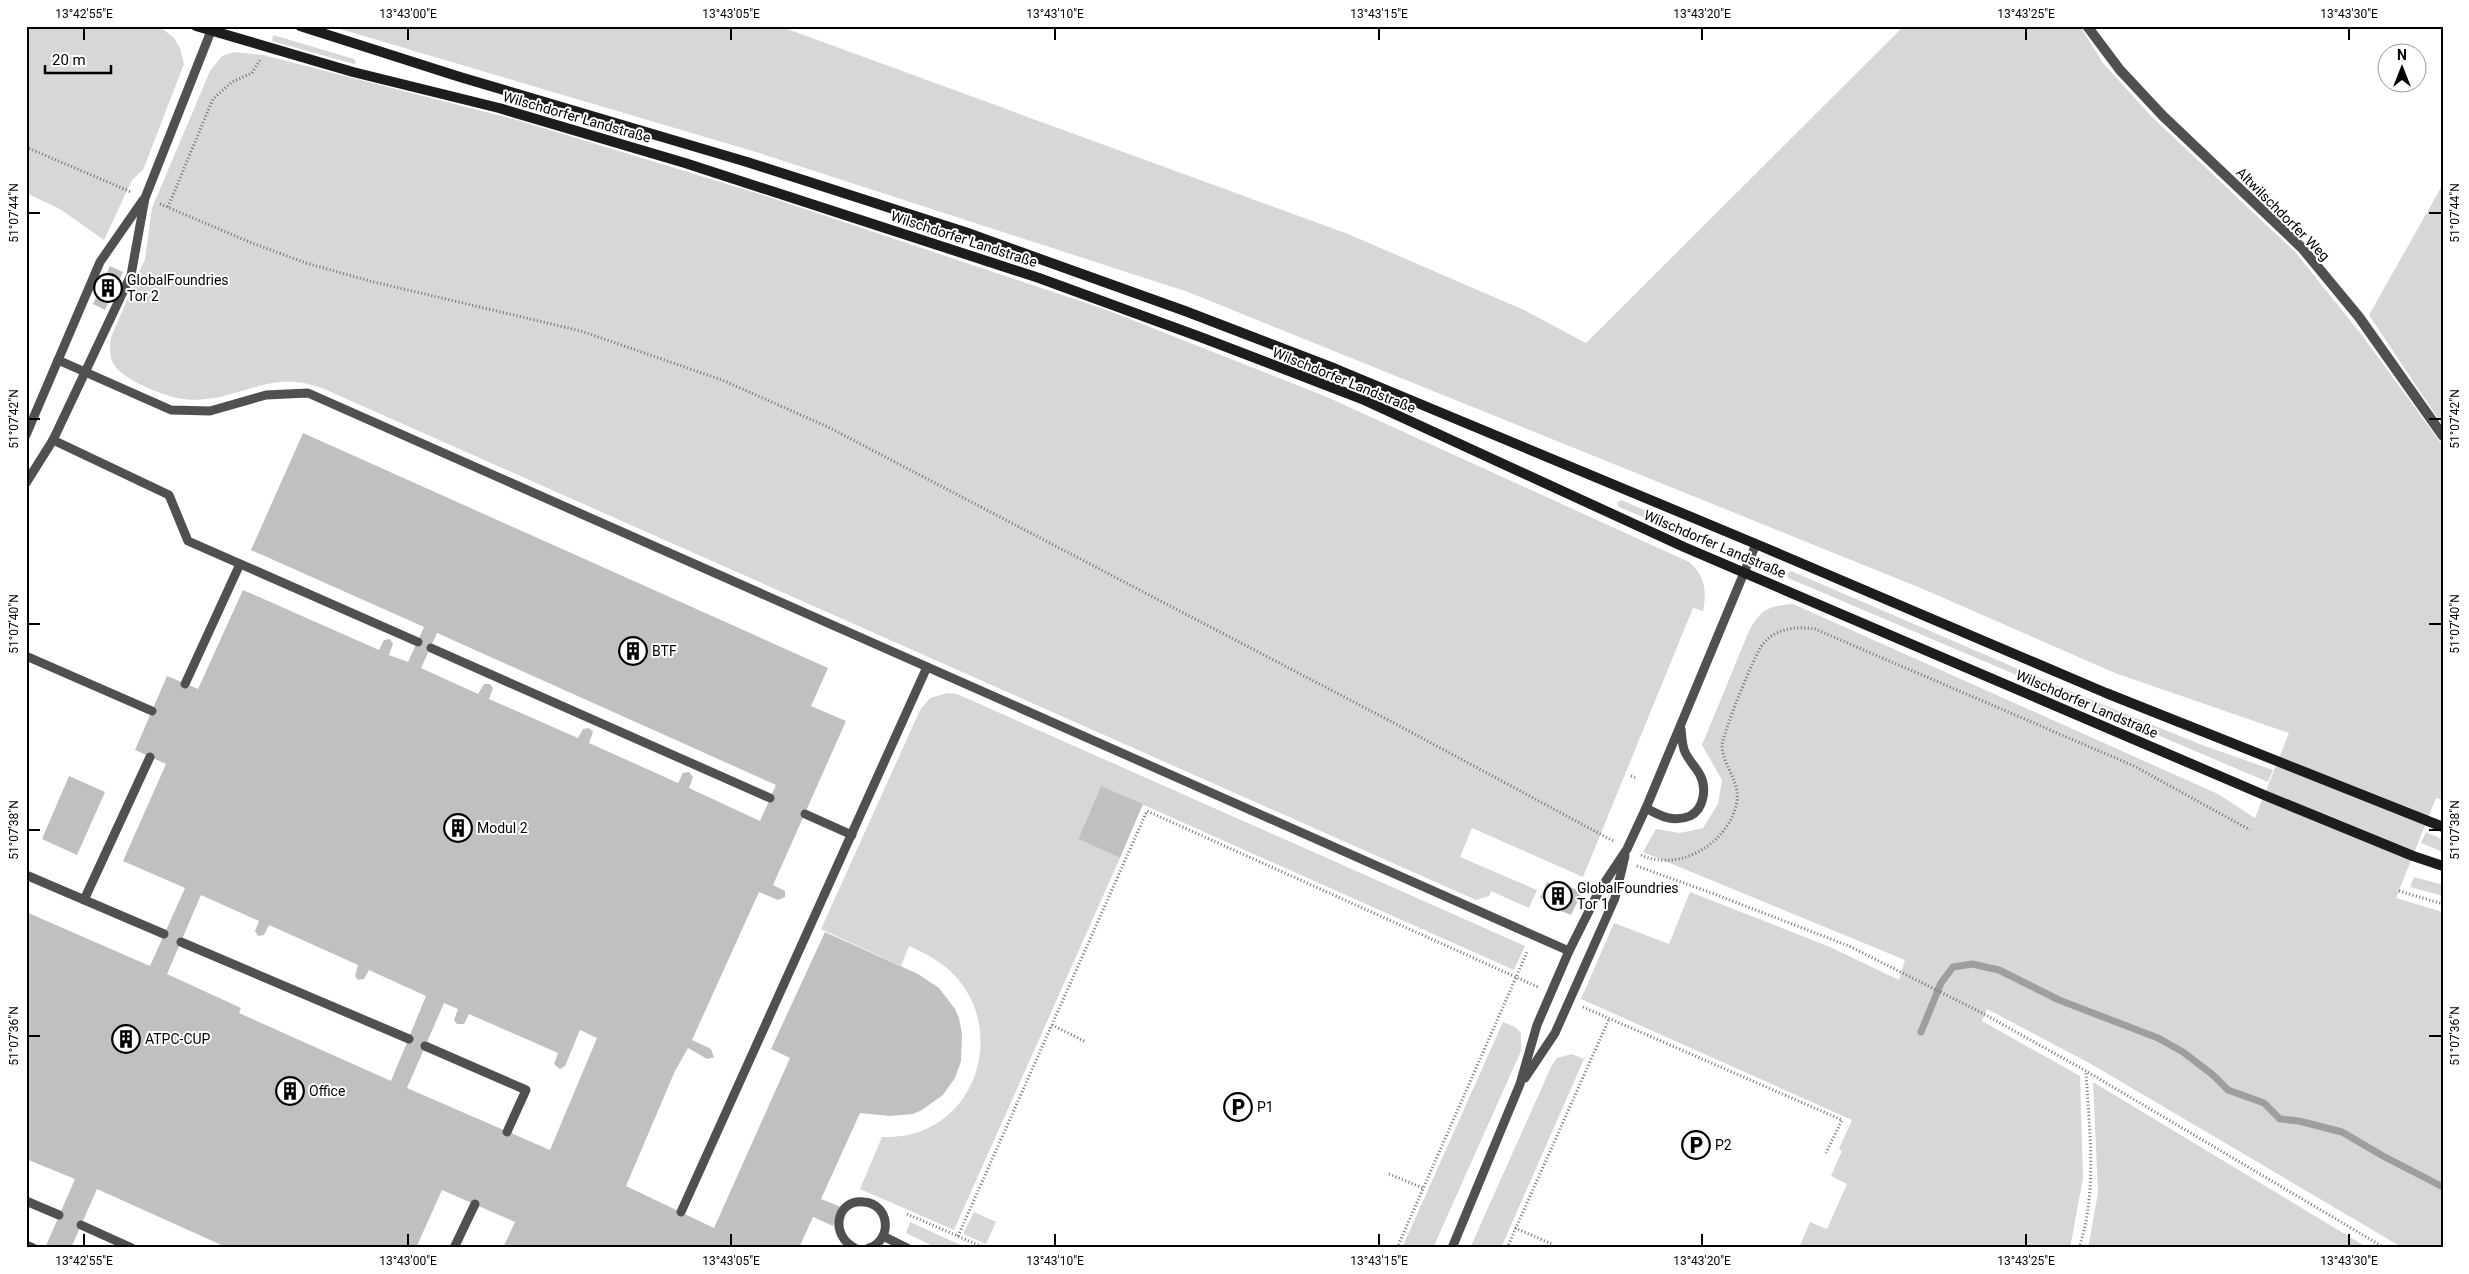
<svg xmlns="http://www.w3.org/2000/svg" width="2469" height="1274" viewBox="0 0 2469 1274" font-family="Roboto,sans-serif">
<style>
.green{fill:#d7d7d7}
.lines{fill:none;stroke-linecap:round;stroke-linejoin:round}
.stream{stroke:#9e9e9e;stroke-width:7}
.building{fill:#c0c0c0;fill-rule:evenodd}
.path{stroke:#727272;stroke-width:3;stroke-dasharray:1 2.5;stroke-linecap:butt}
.service{stroke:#505050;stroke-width:9}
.minor{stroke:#505050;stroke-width:10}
.secondary{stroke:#1d1d1d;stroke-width:10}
.ticks{fill:none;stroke:#000;stroke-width:2}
.labels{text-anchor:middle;stroke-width:4;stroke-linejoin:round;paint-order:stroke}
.street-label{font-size:14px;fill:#000;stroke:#fff}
.poi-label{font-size:14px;fill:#000;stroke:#fff;text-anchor:start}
.neatline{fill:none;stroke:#000;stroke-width:2}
.ticks-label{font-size:12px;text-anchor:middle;fill:#000}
</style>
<rect width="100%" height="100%" fill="#fff"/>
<g class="green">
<polygon points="26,26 152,26 164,30 174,38 180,48 184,64 143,170 132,180 104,240 60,209 26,193"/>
<path d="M330,26H779L1348,234L1524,310L1586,343L1904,26H2080L2103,63L2151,116L2296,253L2361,334L2443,446V800L2436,798L2396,898L2443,912V1248H2404L2393,1242L2091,1064L1987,1009L1982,1021L2080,1076L2083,1178L2070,1248H1799L1810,1222L1827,1229L1847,1184L1831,1176L1842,1151L1839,1149L1852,1120L1581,999L1614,923L1669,944L1690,892L1830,947L1899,980L1905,960L1643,852L1656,829L1680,833L1703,828L1718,804L1722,780L1702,745L1749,631C1761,609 1768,606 1793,604L2218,794L2255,818L2289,733L2115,673L1923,589L1188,292L756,152Z"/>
<polygon points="273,35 354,59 356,63 354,64 272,41"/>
<path d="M234,52L263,55L517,120L763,195L1107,310L1327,397L1689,562C1705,575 1707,591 1703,611L1693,608L1583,877L1472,828L1460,857L1537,890L1529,908L1491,891L1489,896L1476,900L322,388C309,384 295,380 281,382C255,384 231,397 206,399C199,400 190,400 183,399C166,397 120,379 113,363C109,355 110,346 111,337L145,259L152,208L210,71L222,56Z"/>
<polygon points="2443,184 2443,426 2369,315"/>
<polygon points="1621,500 1708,537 1710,542 1707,544 1619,507 1617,503"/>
<polygon points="1791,571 2072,692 2202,745 2273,770 2268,782 1788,578 1787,574"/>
<path d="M947,693L957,694L1525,946L1514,970L1101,786L1078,839L1120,858L954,1230L860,1189L882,1137C897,1137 912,1136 926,1129C982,1104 997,1030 961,983C948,965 929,955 909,946L901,966L821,929L920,710L930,698Z"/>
<polygon points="2426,832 2443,840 2443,852 2421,843"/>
<polygon points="2414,877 2443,885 2443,896 2410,887"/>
<polygon points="1503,1022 1515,1027 1521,1033 1521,1051 1433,1248 1402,1248"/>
<polygon points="1572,1054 1584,1059 1501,1248 1470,1248 1552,1065 1557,1058"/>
<polygon points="2093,1082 2368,1248 2088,1248 2098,1193"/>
<polygon points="974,1212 996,1222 986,1244 963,1234"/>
<polygon points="910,1222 967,1248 937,1248 906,1233"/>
</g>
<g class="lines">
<polyline class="stream" points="1921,1032 1941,983 1953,967 1972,964 1999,970 2059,1000 2158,1038 2183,1052 2213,1075 2228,1090 2264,1103 2280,1119 2299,1121 2342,1132 2383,1156 2443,1187"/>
</g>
<g class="building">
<polygon points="110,266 123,272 105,310 93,304"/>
<path d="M303,433L828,668L811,706L846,721L773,885L785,891V897L778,900L759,892L692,1040L711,1049L714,1057L707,1059L688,1048L675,1071L626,1186L714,1228L790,1058L771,1049L825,932L918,974L939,988L955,1009L959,1018L962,1034L961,1061L955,1078L943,1095L922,1110L913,1114L889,1116L860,1113L821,1199L841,1207L833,1226L813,1217L799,1248H503L515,1222L442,1190L416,1248H228L97,1189L71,1248H45L75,1179L26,1159V912L150,966L185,888L123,861L166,764L135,750L167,676L198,689L243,590L379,650L384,640L390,639L393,644L389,655L408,662L424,627L251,550ZM437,633L776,785L760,821L689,788L693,777L689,772L683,773L678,783L589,743L593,732L589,728L583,729L578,738L489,699L493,688L490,684H484L478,694L421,668ZM201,895L259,921L255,931L258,936L264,935L269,925L358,965L355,976L358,980L364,979L369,970L426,996L391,1081L239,1013L241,1008L167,974ZM444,1003L458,1009L454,1020L457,1024H464L469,1014L558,1053L554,1064L560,1069L565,1066L580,1030L597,1038L550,1150L407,1088Z"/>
<polygon points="69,776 105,792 77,855 42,839"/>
<polygon points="1101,786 1143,804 1120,858 1078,839"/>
<polygon points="1554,880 1582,892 1571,915 1548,906 1550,901 1540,898 1547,882 1552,885"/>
</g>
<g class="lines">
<g class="path">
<polyline points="26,147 131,192"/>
<polyline points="160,204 252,243 306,263 370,281 581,331 722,380 828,427 1394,723 1615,842"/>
<polyline points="168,207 213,99 232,82 252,73 260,60"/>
<polyline points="1631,776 1636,778"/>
<path d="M1641,855C1679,873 1730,843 1737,801C1740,781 1723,766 1722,746C1722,735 1755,653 1763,644C1776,628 1796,626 1815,629L2134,766L2250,830"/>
<polyline points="1637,866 1717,895 1849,946 1984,1014 2086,1071 2385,1248"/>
<polyline points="2399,891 2443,904"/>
<polyline points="1583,1007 1842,1120 1826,1153"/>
<polyline points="1052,1025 1086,1042"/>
<polyline points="1389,1174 1423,1188"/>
<polyline points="907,1214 985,1248"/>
<polyline points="1515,1228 1552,1244"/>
<polyline points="958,1236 1147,811 1538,987"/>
<polyline points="1397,1248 1528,950"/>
<polyline points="1507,1248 1609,1019"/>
<path d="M2079,1248C2098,1191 2089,1130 2086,1071"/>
</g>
<g class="service">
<polyline points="58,360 171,410 210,411 266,395 308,393 1569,951"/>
<polyline points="26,435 100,262 143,200"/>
<polyline points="53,440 169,495 188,541 418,642"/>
<polyline points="26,483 53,440 131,275 145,198 213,26"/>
<polyline points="431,648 770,798"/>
<polyline points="26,656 152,711"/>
<polyline points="185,684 240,564"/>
<path d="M1646,808C1660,816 1674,823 1690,816C1704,809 1707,788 1700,775C1696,767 1689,761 1685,752C1682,746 1682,737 1681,729"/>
<polyline points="805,814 852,835"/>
<polyline points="26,875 164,934"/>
<polyline points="84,900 150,757"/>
<polyline points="181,942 409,1039"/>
<polyline points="425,1046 526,1090 507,1132"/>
<polyline points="1525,1078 1555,1033 1615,898 1625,856"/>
<polyline points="26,1201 59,1215"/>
<polyline points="681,1212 927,667"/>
<polyline points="81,1225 132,1248"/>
<polyline points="883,1236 907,1248"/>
<polyline points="26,1245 33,1248"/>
<polyline points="454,1248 475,1204"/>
<path d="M855,1248C830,1236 835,1199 864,1202C890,1204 893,1240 869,1248"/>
<polyline points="1452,1248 1520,1084 1537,1025 1569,951 1599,891 1627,849 1646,808 1756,544"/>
</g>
<polyline class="minor" points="2087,26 2120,70 2163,116 2302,248 2359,317 2443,436"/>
<g class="secondary">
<polyline points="196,26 353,72 499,108 685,163 1039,278 1203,338 1362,399 1684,547 2264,795 2413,856 2443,866"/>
<polyline points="300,26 460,77 747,162 965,232 1185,311 1336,369 1756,544 2106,693 2443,827"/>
</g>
</g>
<path class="ticks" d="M84,28V40M408,28V40M731,28V40M1055,28V40M1379,28V40M1702,28V40M2026,28V40M2349,28V40M28,213H40M2429,213H2442M28,419H40M2429,419H2442M28,624H40M2429,624H2442M28,830H40M2429,830H2442M28,1036H40M2429,1036H2442M84,1234V1246M408,1234V1246M731,1234V1246M1055,1234V1246M1379,1234V1246M1702,1234V1246M2026,1234V1246M2349,1234V1246"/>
<defs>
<symbol id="building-ring" viewBox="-11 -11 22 22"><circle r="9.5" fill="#fff" stroke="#000" stroke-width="1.5"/><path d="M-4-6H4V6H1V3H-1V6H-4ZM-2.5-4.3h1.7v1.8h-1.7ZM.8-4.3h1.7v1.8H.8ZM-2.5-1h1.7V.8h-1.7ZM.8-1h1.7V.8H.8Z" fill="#000"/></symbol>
<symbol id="parking-ring" viewBox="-11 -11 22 22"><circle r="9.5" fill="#fff" stroke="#000" stroke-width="1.5"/><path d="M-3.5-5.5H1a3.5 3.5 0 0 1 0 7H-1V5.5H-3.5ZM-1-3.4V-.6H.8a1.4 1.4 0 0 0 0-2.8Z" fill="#000"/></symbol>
</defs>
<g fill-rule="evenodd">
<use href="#building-ring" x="92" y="272" width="32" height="32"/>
<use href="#building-ring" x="617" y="635" width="32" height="32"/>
<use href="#building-ring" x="442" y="812" width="32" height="32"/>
<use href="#building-ring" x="1542" y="880" width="32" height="32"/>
<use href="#building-ring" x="110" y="1023" width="32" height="32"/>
<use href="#building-ring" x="274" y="1075" width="32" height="32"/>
<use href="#parking-ring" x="1222" y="1091" width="32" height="32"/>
<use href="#parking-ring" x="1680" y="1129" width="32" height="32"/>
</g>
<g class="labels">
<g class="street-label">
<text transform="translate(577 117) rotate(16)" y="5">Wilschdorfer Landstraße</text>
<text transform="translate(2283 214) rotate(45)" y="5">Altwilschdorfer Weg</text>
<text transform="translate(964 239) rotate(18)" y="5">Wilschdorfer Landstraße</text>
<text transform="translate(1344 380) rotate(22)" y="5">Wilschdorfer Landstraße</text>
<text transform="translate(1715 544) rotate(23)" y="5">Wilschdorfer Landstraße</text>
<text transform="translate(2087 704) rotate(23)" y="5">Wilschdorfer Landstraße</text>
</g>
<g class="poi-label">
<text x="127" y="285">GlobalFoundries<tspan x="127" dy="16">Tor 2</tspan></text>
<text x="652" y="656">BTF</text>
<text x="477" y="833">Modul 2</text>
<text x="1577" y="893">GlobalFoundries<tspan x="1577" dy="16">Tor 1</tspan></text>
<text x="145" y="1044">ATPC-CUP</text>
<text x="309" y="1096">Office</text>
<text x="1257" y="1112">P1</text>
<text x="1715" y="1150">P2</text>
</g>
</g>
<rect width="2469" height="1274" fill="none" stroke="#ffffff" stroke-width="55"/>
<g transform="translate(2402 68)"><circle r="24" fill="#ffffff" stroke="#999999"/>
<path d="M0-4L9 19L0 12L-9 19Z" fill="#000000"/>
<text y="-8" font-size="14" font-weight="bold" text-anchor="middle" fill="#000000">N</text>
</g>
<path d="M45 65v8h66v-8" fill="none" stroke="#000000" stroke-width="2.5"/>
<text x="52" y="65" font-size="15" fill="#000000" stroke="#ffffff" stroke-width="4" paint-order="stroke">20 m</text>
<rect x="28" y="28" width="2414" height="1218" class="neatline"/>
<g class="ticks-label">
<text x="84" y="18">13°42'55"E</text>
<text x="408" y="18">13°43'00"E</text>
<text x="731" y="18">13°43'05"E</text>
<text x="1055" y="18">13°43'10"E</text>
<text x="1379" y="18">13°43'15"E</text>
<text x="1702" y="18">13°43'20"E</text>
<text x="2026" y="18">13°43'25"E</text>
<text x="2349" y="18">13°43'30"E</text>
<text transform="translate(14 213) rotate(-90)" y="4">51°07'44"N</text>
<text transform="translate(2455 213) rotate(-90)" y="4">51°07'44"N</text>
<text transform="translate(14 419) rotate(-90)" y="4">51°07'42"N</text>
<text transform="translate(2455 419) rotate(-90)" y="4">51°07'42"N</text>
<text transform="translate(14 624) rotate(-90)" y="4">51°07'40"N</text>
<text transform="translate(2455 624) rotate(-90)" y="4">51°07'40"N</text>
<text transform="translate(14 830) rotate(-90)" y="4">51°07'38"N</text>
<text transform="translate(2455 830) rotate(-90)" y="4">51°07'38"N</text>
<text transform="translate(14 1036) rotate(-90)" y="4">51°07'36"N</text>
<text transform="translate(2455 1036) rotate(-90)" y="4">51°07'36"N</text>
<text x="84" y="1265">13°42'55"E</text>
<text x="408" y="1265">13°43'00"E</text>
<text x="731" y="1265">13°43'05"E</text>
<text x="1055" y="1265">13°43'10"E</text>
<text x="1379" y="1265">13°43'15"E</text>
<text x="1702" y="1265">13°43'20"E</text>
<text x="2026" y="1265">13°43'25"E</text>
<text x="2349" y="1265">13°43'30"E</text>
</g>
</svg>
